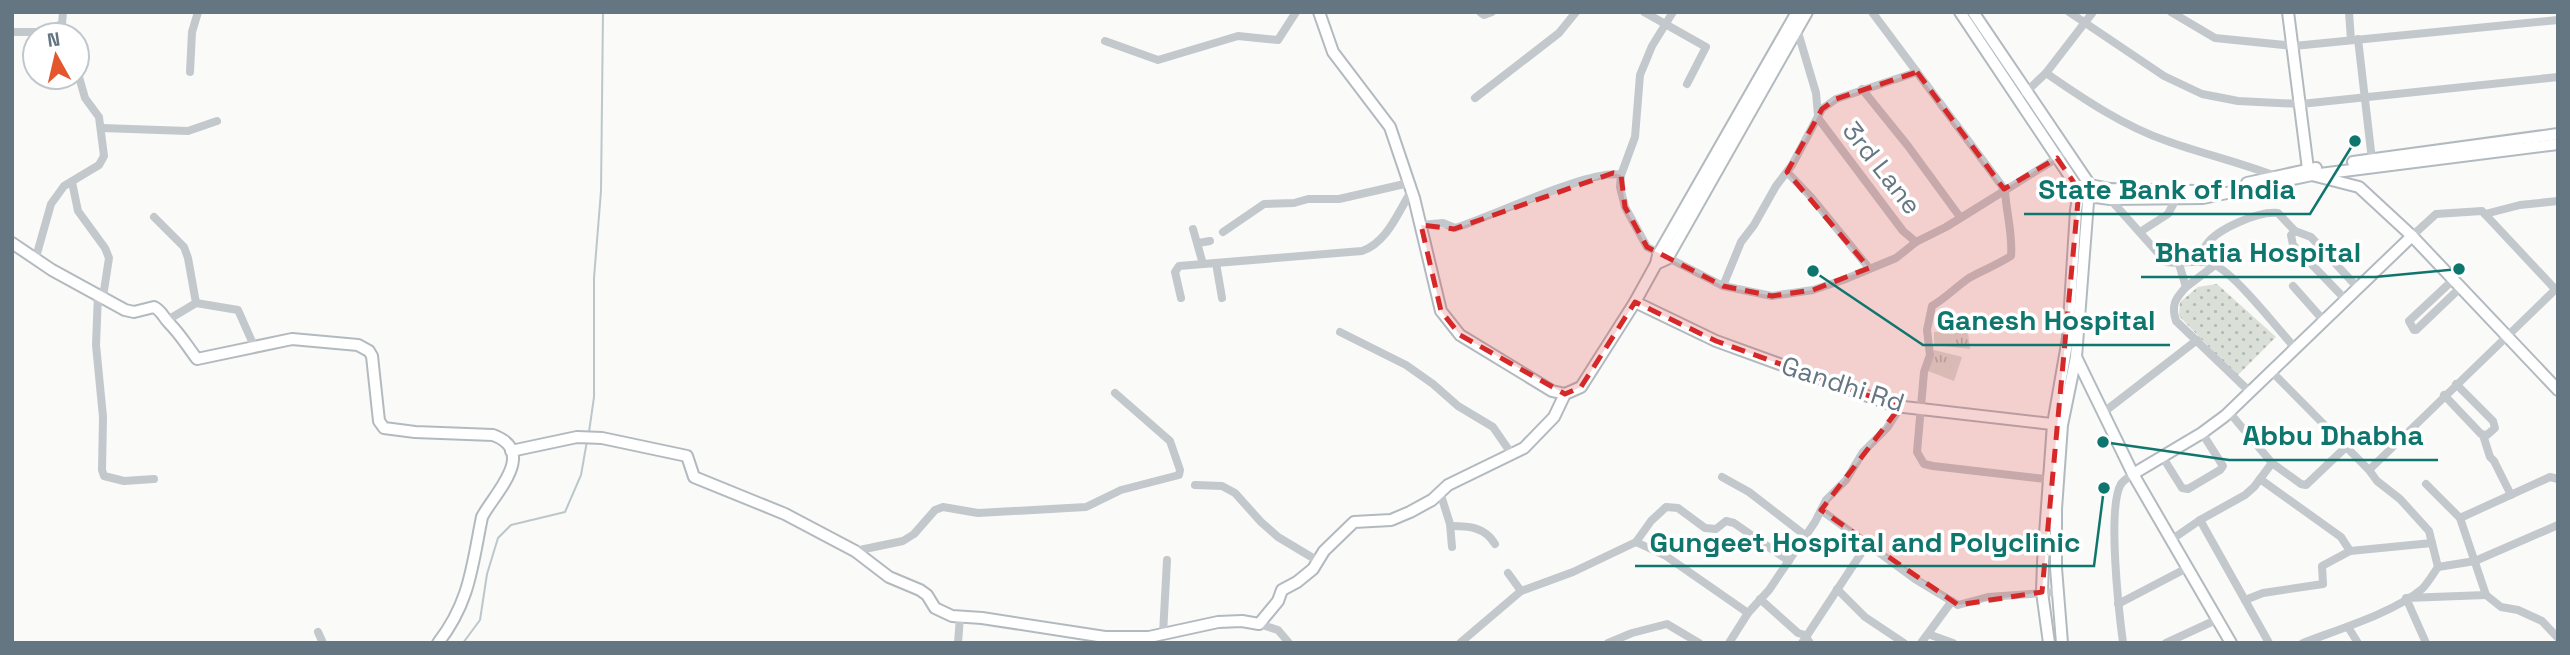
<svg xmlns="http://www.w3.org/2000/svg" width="2570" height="655" viewBox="0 0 2570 655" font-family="'Space Grotesk',sans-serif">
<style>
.grass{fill:url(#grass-tufts)}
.park{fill:url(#park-dots)}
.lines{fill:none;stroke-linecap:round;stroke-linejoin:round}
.stream{stroke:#bbc7cb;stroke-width:2}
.secondary-casing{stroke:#b3babf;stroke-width:14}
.street{stroke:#c3c8cc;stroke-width:8}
.secondary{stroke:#fff;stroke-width:10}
.marked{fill:#d62828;fill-opacity:0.2;stroke:#d62828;stroke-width:5;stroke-dasharray:14 9;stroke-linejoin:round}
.labels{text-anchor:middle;stroke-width:7;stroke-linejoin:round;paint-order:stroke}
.street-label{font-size:26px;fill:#657683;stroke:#fff}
.leader{fill:none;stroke:#0f766e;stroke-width:2.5}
.callout-dot{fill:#0f766e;stroke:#fff;stroke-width:2.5}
.callout-label{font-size:28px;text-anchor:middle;font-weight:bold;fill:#0f766e;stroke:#fff;stroke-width:7;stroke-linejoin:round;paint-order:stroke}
</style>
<defs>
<pattern id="grass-tufts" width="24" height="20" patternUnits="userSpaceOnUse" patternTransform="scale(1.75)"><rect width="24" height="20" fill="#dadfd7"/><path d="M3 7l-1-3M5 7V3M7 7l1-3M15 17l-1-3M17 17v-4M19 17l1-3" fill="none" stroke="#b4b9b4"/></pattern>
<pattern id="park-dots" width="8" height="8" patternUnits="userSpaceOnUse" patternTransform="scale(1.75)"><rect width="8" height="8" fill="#dadfd7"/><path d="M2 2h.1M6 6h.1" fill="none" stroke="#b4b9b4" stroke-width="1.8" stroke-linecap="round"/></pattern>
</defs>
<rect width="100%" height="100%" fill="#fafaf8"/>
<g class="grass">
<polygon points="1934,332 1968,333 1970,349 1934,345"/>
<polygon points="1934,350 1962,357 1954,381 1928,371"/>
</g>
<polygon class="park" points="2217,284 2276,337 2237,376 2179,316 2180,302 2198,287"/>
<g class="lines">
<g class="stream">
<polyline points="589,432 594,397 594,278 601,191 603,12"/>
<polyline points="463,643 480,620 487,574 498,538 511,525 565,512 581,475 587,441"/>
</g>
<defs>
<g id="secondary">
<polyline points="1319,12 1333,52 1390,127 1414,198 1441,311 1460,335 1552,391 1565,394"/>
<polyline points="1960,12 2079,190 2088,196 2110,199 2203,198 2312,175 2558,144"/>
<polyline points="1973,12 2090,185 2110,189 2196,191"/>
<polyline points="2288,12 2308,169 2312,175 2359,187 2412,236 2558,390"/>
<polyline points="2353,162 2558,134"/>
<polyline points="2247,183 2316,168"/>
<path d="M12,243L52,270L125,310L134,312L154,307C162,311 163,317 169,323C181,335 187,346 197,359L292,339L358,345L369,351L372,356L379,421L384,428L415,432L493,435C539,452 493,495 482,517C472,566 470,602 438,643"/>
<polyline points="1656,264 1667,259 1807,12"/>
<polyline points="1635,302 1716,341 1895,406 2060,425"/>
<polyline points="2076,357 2133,474 2231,643"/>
<polyline points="511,451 577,437 602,438 687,456 694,477 785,514 855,551 889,577 920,590 927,595 935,608 952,616 982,618 1105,637 1149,637 1218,622 1242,621 1259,624 1278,601 1282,590 1297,582 1313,569 1324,551 1354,522 1391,520 1410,512 1432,500 1448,485 1524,448 1554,417 1565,394 1581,387 1635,302 1656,264 1658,255 1797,12"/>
<polyline points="2133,474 2202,433 2225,416 2412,236"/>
<polyline points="2049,643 2042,592 2043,562 2053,424 2068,338 2076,210 2080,186"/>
<polyline points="2062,643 2056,568 2056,509 2062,425 2076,357 2089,189"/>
</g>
</defs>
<use href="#secondary" class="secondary-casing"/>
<g class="street">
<polyline points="1480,12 1484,15 1492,12"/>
<polyline points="1644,12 1706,47 1687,84"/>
<polyline points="1673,12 1652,46 1640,75 1635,137 1621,175 1620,187 1625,207 1647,247 1723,286 1772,296 1813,290 1843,280 1896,258 1916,242 1946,227 2062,155"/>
<path d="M1872,12L2005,190C2006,212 2013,234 2011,256C1997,265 1983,270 1969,278C1957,286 1946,298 1932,306L1927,330L1930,355L1924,372L1917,452L1924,464L1933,466L2054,480"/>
<polyline points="2069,12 2164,76 2202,94 2238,101 2301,104 2558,77"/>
<polyline points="2171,12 2215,38 2294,46 2558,20"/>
<polyline points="2349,12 2351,40"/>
<polyline points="1797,29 1816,93 1818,115"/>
<polyline points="12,32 43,32 62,24 63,12"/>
<polyline points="2358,39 2372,160"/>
<polyline points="1105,41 1158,60 1238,36 1278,40 1296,12"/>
<polyline points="190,72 192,32 198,12"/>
<path d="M2046,73C2082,98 2125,127 2167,141C2203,154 2239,162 2275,176"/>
<polyline points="1862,89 1908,146 1960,217"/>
<polyline points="2025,93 2046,73 2093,12"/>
<polyline points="1475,98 1559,33 1576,12"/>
<polyline points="1818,118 1903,231 1916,242"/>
<polyline points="102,128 188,131 217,121"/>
<polyline points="1787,172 1811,197 1869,268"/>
<polyline points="72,182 78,211 105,248 109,258 103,297"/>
<path d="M2110,195V199L2166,262C2182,265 2200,258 2215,265C2236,275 2278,329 2295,348"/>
<polyline points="2485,214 2520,205 2558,201"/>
<polyline points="154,217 184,247 188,258 196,303 166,321"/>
<path d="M1421,225L1443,223L1455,228C1491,217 1592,168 1621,175"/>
<polyline points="1193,229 1203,264"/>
<polyline points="2295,231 2291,235 2293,245 2346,300"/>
<polyline points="1223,232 1264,204 1294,203 1308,199 1339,199 1409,183"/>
<polyline points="2140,232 2168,214 2176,199"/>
<polyline points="2412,236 2436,214 2482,211 2555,289"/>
<polyline points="1198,243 1210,241"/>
<polyline points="36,257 51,204 64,186 99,165 104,156 99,117 85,98 77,70"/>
<path d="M2203,262C2203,257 2203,250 2206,245C2217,229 2258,211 2278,213L2295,231L2311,237L2358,288"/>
<polyline points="1216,263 1222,298"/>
<path d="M2179,264L2186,287C2175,299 2171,305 2176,321L2250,392"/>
<polyline points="2454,279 2409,321 2414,330 2416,330 2461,287"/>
<polyline points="1723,286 1741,242 1754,225 1776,186 1792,165 1822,109 1836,99 1917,72"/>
<polyline points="2293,286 2324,321"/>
<polyline points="2186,287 2215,265"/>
<polyline points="98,294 96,345 103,417 102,470 104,476 124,481 154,479"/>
<path d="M1181,298L1175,272L1179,266L1362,251C1387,243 1398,212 1412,190"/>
<polyline points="196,303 238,310 254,346"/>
<polyline points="1340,332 1406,365 1433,384 1458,406 1493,427 1511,453"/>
<polyline points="2272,372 2369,470"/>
<polyline points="2444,395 2481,434 2487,435 2495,428 2493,421 2456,384"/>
<polyline points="2104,412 2197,340"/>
<polyline points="2229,412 2272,463"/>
<polyline points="2483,435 2490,457 2494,461 2511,495"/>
<polyline points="2162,456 2182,488 2188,489 2220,470 2223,466 2202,433"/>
<polyline points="1722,477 1749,492 1806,536"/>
<polyline points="2260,479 2341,537 2350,551"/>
<polyline points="2426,484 2460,518 2486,595 2501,607 2518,610 2542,621 2558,638"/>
<polyline points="1195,485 1222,486 1235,493 1261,522 1278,537 1318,561"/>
<polyline points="1440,492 1450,524 1452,547"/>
<polyline points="1821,510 1915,579 1958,605 1988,597 2058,592"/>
<polyline points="2460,518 2550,477 2558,479"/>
<polyline points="2200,520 2269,643"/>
<path d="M1451,526C1469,526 1485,527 1495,544"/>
<polyline points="2171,540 2200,520 2245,495 2254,487 2272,463 2301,484 2306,485 2346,447"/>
<polyline points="1636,542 1651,521 1666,507 1678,508 1705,528 1716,529 1726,521 1734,523 1789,561"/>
<polyline points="855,551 903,541 914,534 935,510 943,507 978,513 1086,507 1121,490 1179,475 1180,470 1170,441 1115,393"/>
<polyline points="2438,567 2475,561 2558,525"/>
<polyline points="1508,573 1521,591"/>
<polyline points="1837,589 1865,617 1904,643"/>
<polyline points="1760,599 1798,633 1805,635 1810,643"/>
<polyline points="2245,600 2263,593 2323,584 2322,566 2350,551 2432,543"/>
<polyline points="2118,604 2187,568"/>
<polyline points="1259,624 1278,630 1289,643"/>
<polyline points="2348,627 2358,643"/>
<polyline points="318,632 323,643"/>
<polyline points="1163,634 1167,560"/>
<polyline points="1928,634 1953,643"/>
<polyline points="958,643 960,617"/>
<polyline points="1460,643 1521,591 1573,572 1636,542 1666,556 1748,613"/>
<polyline points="1608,643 1632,633 1667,624 1699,643"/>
<polyline points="1729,643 1748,613 1769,590 1815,522 1826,500 1846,480 1863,452 1887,428 1901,406"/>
<polyline points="1802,643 1868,543"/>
<polyline points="1921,643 1952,601"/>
<path d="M2123,643C2119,613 2107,507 2121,484C2124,480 2129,477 2133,474"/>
<polyline points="2166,643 2218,619"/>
<path d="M2303,643C2339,629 2393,613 2422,589C2428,583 2433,574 2438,567L2429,531L2400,499L2377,481L2369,470L2558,287"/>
<polyline points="2426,643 2406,598 2486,595"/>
</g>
<use href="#secondary" class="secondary"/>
</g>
<path class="marked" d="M1917,72L2004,189L2057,158L2079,190L2042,592L1958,605L1821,510L1900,407L1716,341L1635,302L1581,387L1565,394L1460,335L1441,311L1421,225L1454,229L1613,173L1621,175L1625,207L1647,247L1723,286L1772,296L1813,290L1869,268L1787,172L1822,109L1836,99Z"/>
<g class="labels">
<g class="street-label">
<text transform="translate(1882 168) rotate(52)" y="9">3rd Lane</text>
<text transform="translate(1843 384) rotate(18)" y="9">Gandhi Rd</text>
</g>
</g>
<path class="leader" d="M2355 141L2310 214H2024M2459 269L2375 277H2141M1813 271L1923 345H2170M2103 442L2229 460H2438M2104 488L2094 566H1635"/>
<g class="callout-dot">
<circle cx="2355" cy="141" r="7"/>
<circle cx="2459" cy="269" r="7"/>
<circle cx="1813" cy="271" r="7"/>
<circle cx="2103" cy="442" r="7"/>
<circle cx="2104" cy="488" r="7"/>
</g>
<g class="callout-label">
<text x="2167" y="199">State Bank of India</text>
<text x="2258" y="262">Bhatia Hospital</text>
<text x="2046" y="330">Ganesh Hospital</text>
<text x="2333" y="445">Abbu Dhabha</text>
<text x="1865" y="552">Gungeet Hospital and Polyclinic</text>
</g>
<rect width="2570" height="655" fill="none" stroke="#657683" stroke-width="28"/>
<g transform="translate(56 56) rotate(352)"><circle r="33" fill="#ffffff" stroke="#c1c8cd" stroke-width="2"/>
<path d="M0-5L12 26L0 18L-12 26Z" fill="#e4572e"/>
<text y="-10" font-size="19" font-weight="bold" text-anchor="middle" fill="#657683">N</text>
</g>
</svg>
